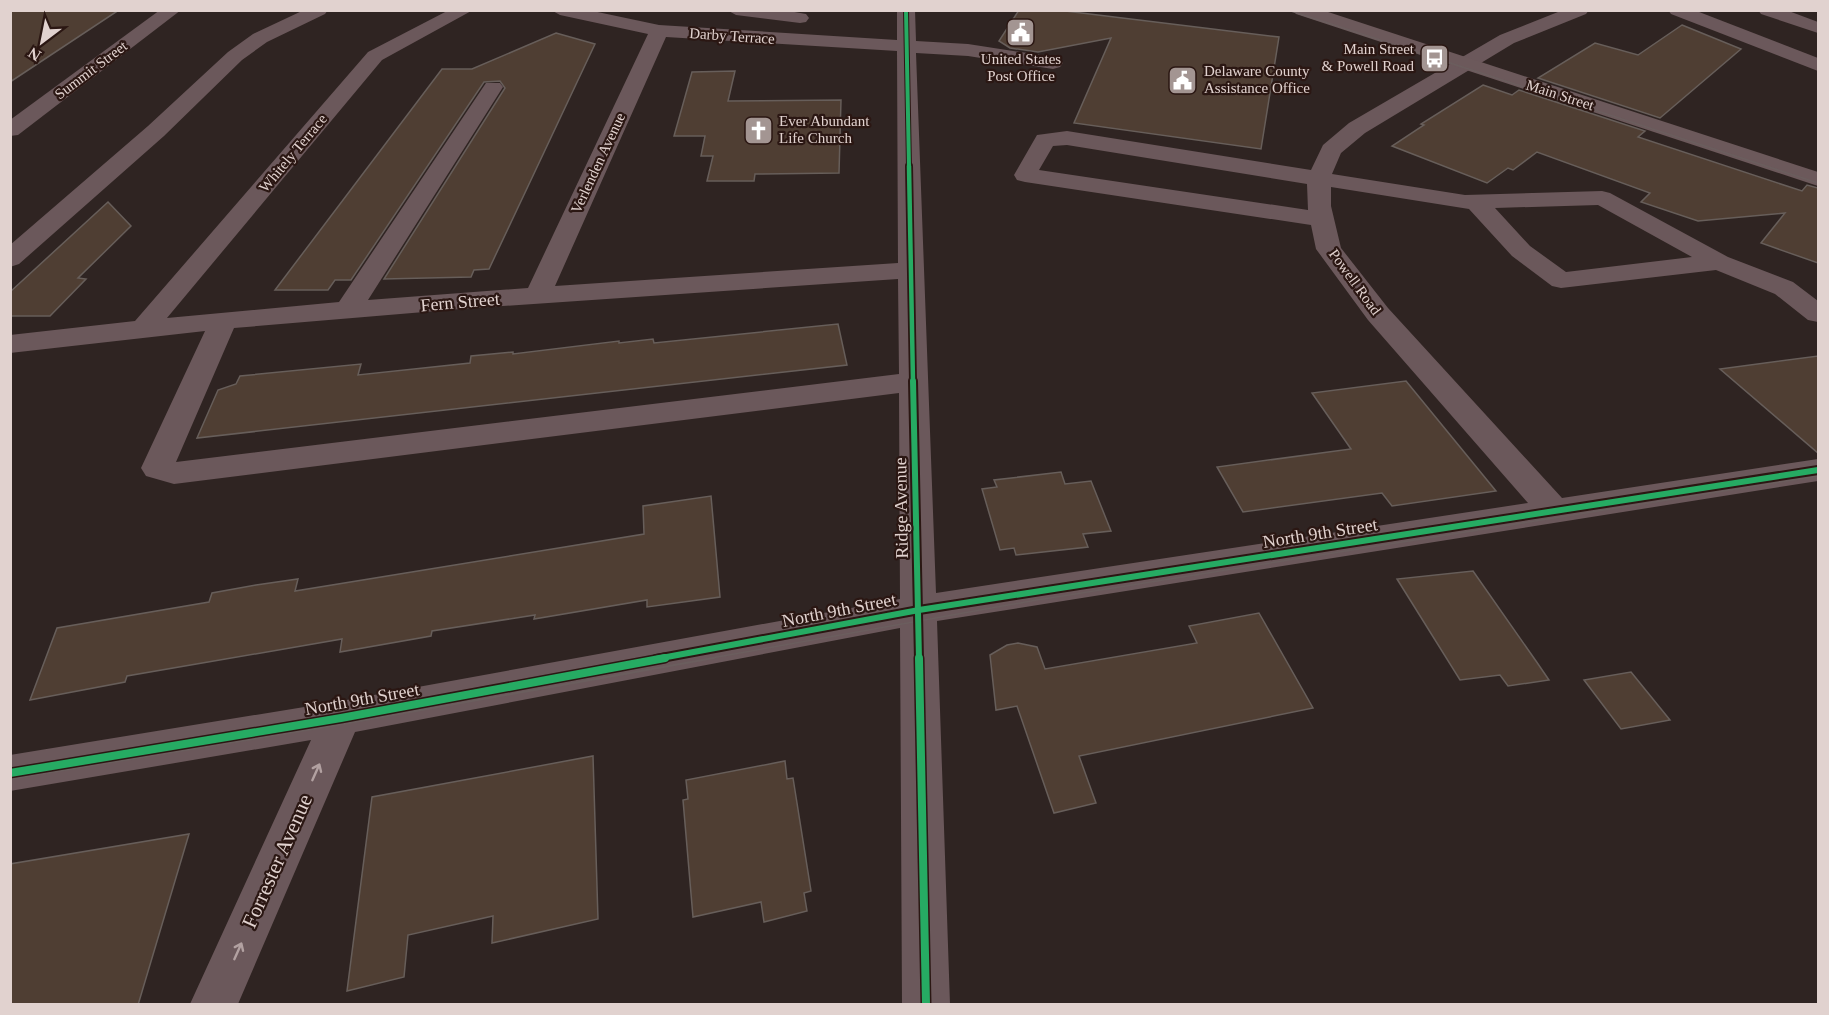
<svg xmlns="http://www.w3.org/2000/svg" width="1829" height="1015" viewBox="0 0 1829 1015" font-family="Georgia,serif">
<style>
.building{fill:#4f3e33;stroke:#675e5a;stroke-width:1.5}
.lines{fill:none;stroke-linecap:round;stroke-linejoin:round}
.minor{fill:#6b585b;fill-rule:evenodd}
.major{fill:#6c595b;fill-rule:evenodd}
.tram-far1{stroke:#6b5e5e;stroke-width:1.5}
.tram{stroke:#6b5e5e;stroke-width:2}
.cycleway-far3-casing{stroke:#2b1713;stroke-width:6}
.cycleway-far2-casing{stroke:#2b1713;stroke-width:8}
.cycleway-far1-casing{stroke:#2b1713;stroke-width:10}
.cycleway-casing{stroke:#2b1713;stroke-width:11}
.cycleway-far3{stroke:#26ab63;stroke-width:4}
.cycleway-far2{stroke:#26ab63;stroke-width:4.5}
.cycleway-far1{stroke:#26ab63;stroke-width:6}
.cycleway{stroke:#26ab63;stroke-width:8}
.oneway{stroke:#b2a1a1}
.labels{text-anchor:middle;stroke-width:4.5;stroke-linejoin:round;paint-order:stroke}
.far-street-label{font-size:15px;fill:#e1d2cf;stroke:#2b1713}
.far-poi-label{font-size:15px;fill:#e1d2cf;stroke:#2b1713;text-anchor:start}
.street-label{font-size:18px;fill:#e1d2cf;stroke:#2b1713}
.near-street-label{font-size:21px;fill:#e1d2cf;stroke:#2b1713}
</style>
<rect width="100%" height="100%" fill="#2f2422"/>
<g class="building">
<polygon points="10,10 119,10 10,82"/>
<polygon points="1019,10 1057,10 1279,37 1261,149 1074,123 1111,38 1038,52 1010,48 999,41"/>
<polygon points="1682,25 1741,49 1660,118 1538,78 1595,43 1638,55"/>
<polygon points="556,33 595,44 489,269 474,270 471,277 384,279 505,88 500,81 484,82 351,280 335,280 328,290 275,290 442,69 472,69"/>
<polygon points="735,71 728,101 841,100 839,173 755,174 754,181 707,181 713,156 701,156 705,136 674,136 692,72"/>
<polygon points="1483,85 1512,95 1519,90 1645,131 1638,137 1802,191 1807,185 1818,188 1818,263 1761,243 1785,213 1698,221 1641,202 1650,193 1537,152 1513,170 1508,168 1487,183 1392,146 1424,125 1421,124"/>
<polygon points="108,202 131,226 78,278 86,279 50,316 10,316 10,292"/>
<polygon points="838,324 847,365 197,438 218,390 236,384 240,376 361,364 358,375 470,363 471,356 513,352 513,354 619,341 619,343 653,339 654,343"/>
<polygon points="1818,356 1818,453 1720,369"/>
<polygon points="1406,381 1496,491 1392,506 1382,493 1243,512 1217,467 1351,449 1312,393"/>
<polygon points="1061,472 1065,484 1091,481 1111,531 1083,534 1088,547 1016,555 1014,548 1000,550 982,489 997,487 994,480"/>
<polygon points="711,496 720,597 647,607 647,600 534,619 535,615 432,631 431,636 340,652 342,639 127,676 125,682 30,700 57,628 209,602 212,593 256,585 298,579 295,591 644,534 643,506"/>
<polygon points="1473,571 1536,661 1549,680 1508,686 1500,675 1460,680 1397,579"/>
<polygon points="1259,613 1313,708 1079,756 1096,803 1054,813 1017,706 996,710 990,655 1007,645 1018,643 1037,647 1045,669 1197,643 1189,626"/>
<polygon points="1631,672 1670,720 1621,729 1584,680"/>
<polygon points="593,756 598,919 492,943 493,916 408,935 404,977 347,991 372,797"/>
<polygon points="785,761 787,779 793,778 811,891 804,893 807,911 764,922 761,902 693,917 683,800 688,799 686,780"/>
<polygon points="189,834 138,1005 10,1005 10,864"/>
</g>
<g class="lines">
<g class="minor">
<polygon points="160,10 181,10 18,135 10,136 10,120"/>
<polygon points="304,10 328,10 325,14 267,42 242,60 164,136 19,264 10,267 10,245 148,126 228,52 253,34"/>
<path d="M449,10H473L382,60L167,318L339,302L486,83H500L503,87L368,300L528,288L648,34L560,15L551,10H588L659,25L897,40V10H915L916,41L968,44L1053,57L1060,59L1063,63L1060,67L1053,69L968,56L916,53L936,593L1528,503L1368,320L1316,249L1311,225L1025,182L1017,180L1014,175L1037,135L1067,131L1311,170L1323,145L1349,123L1500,35L1563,10H1589L1586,14L1514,43L1365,133L1341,153L1332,174L1465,195L1602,191L1610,193L1728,257L1793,282L1818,301V322L1808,320L1775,294L1716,270L1561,288L1552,286L1512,256L1469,209L1331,187V206L1341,248L1388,308L1562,498L1818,459V481L937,621L950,1004H902L900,628L355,732L238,1004H190L311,740L10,791V755L341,701L900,599L899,393L174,484L146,476L141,468L205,331L10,353V335L135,321L368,52ZM666,37L897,51L898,263L555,286ZM1067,145L1307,184L1308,210L1039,170L1053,146ZM1598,205L1692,257L1566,272L1530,246L1495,208ZM898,279L899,374L176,462L234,328L460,309Z"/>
<polygon points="727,10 783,10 806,14 809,18 806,22 800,23 736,15"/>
<polygon points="1668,10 1694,10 1818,58 1818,71 1671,14"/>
<polygon points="1758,10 1786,10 1818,22 1818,33 1761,14"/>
</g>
<polygon class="major" points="1293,10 1322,10 1818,172 1818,186 1296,14"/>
<g class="tram-far1">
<polyline points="1288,10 1818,183"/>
<polyline points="706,659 1031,601 1818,476"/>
</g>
<polyline class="tram" points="10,779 337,725 714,658"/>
<defs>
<polyline id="cycleway-far3" points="906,10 909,167"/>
<polyline id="cycleway-far2" points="909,166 913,382"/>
<g id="cycleway-far1">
<polyline points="913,381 919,659"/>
<polyline points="656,659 919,610 1818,470"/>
</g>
<g id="cycleway">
<polyline points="919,658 926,1004"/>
<polyline points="10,773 341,718 665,658"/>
</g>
</defs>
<use href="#cycleway-far3" class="cycleway-far3-casing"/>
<use href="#cycleway-far2" class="cycleway-far2-casing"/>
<use href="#cycleway-far1" class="cycleway-far1-casing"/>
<use href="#cycleway" class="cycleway-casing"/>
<use href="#cycleway-far3" class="cycleway-far3"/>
<use href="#cycleway-far2" class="cycleway-far2"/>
<use href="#cycleway-far1" class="cycleway-far1"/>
<use href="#cycleway" class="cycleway"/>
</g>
<defs><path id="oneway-shaft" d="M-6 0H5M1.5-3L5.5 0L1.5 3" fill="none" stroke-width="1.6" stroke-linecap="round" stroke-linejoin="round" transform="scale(1.5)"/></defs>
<g class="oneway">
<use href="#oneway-shaft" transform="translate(316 772) rotate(-66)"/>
<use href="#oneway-shaft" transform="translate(238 951) rotate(-66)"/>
</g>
<defs>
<symbol id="civic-square" viewBox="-11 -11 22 22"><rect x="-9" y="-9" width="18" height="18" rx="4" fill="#a39592" stroke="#2b1713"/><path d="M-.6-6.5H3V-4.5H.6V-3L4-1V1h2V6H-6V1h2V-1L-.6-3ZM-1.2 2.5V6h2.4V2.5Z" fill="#fff"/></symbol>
<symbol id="bus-square" viewBox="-11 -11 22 22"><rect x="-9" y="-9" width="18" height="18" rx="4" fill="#a39592" stroke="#2b1713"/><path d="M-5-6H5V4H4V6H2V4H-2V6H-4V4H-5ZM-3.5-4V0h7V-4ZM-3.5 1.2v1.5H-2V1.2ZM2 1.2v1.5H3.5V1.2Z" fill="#fff"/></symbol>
<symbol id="church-square" viewBox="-11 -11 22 22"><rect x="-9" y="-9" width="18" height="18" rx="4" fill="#a39592" stroke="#2b1713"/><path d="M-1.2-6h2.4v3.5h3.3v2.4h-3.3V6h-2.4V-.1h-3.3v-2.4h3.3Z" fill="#fff"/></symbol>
</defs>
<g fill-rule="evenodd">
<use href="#civic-square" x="1004" y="16" width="33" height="33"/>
<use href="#bus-square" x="1418" y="42" width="33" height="33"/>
<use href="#civic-square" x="1166" y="64" width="33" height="33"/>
<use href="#church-square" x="742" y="114" width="33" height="33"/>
</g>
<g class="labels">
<g class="far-street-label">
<text transform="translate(732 36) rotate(4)" y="5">Darby Terrace</text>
<text transform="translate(91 70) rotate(-37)" y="5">Summit Street</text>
<text transform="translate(1560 95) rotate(18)" y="5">Main Street</text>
<text transform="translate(293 153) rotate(-50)" y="5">Whitely Terrace</text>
<text transform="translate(598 163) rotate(-65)" y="5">Verlenden Avenue</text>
<text transform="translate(1355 282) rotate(54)" y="5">Powell Road</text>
</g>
<g class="far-poi-label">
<text x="1414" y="54" text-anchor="end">Main Street<tspan x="1414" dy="17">&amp; Powell Road</tspan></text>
<text x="1021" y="64" text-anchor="middle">United States<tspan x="1021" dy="17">Post Office</tspan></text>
<text x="1204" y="76">Delaware County<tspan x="1204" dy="17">Assistance Office</tspan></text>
<text x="779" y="126">Ever Abundant<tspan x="779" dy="17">Life Church</tspan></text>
</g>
<g class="street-label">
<text transform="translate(460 302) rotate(-5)" y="6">Fern Street</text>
<text transform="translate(901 508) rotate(-91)" y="6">Ridge Avenue</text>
<text transform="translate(1320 533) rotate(-9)" y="6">North 9th Street</text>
<text transform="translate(839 610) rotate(-11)" y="6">North 9th Street</text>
<text transform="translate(362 699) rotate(-10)" y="6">North 9th Street</text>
</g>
<g class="near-street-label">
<text transform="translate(277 861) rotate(-66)" y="7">Forrester Avenue</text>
</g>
</g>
<rect width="1829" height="1015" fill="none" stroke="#e1d2cf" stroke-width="24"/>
<g transform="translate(42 42) rotate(212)" stroke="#2b1713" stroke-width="4.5" paint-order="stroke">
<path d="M0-4.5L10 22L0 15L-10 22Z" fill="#e1d2cf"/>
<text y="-9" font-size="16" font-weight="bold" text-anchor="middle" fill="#e1d2cf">N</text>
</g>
</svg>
